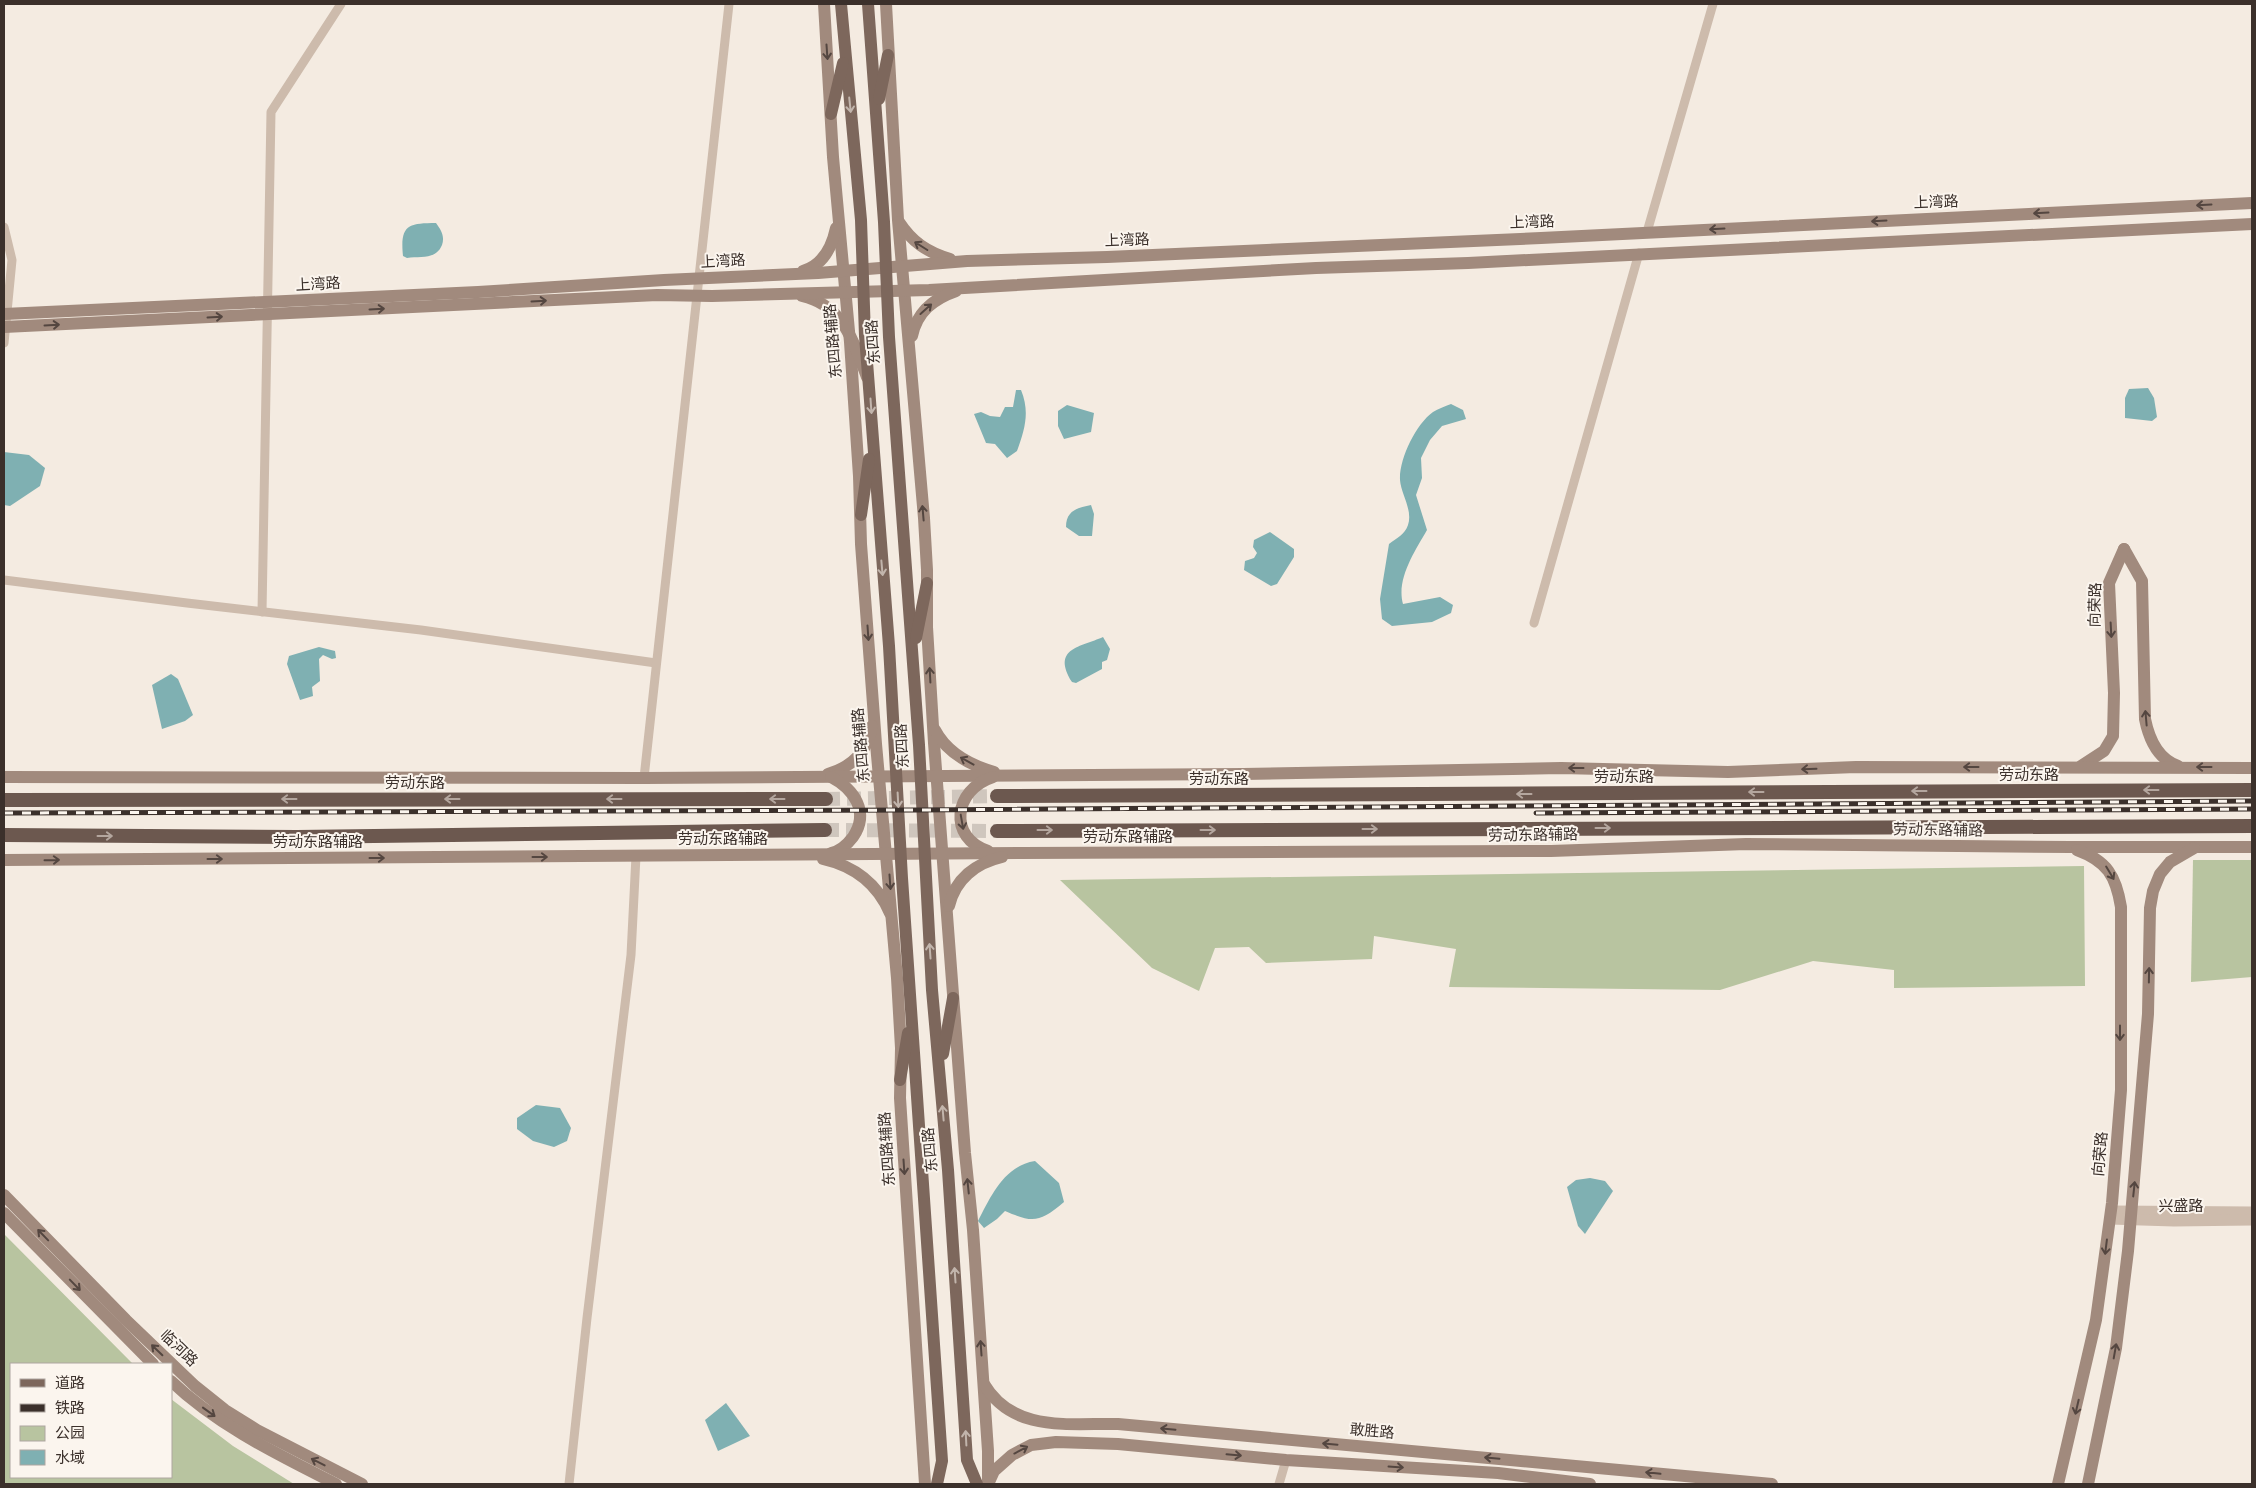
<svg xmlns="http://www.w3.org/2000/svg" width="2256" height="1488" viewBox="0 0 2256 1488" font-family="Poppins,'Noto Sans SC',sans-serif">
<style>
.green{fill:#b8c4a0}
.water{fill:#7fb0b2}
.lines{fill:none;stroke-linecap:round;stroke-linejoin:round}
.trunk-tunnel{stroke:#cfc6bd;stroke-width:14;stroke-dasharray:14 7;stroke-linecap:butt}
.minor{stroke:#cdbbac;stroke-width:9}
.tertiary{stroke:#cdbbac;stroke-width:11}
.secondary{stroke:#a18a7d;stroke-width:12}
.primary{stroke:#7d675c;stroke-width:12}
.trunk{stroke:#6c584f;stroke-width:14}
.rail-casing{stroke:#3b302b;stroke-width:5}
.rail{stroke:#fbf5ee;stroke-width:3;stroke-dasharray:9;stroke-linecap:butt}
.oneway{stroke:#544640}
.oneway2{stroke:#c2b5ac}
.oneway3{stroke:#b4a69e}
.labels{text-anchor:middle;stroke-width:4;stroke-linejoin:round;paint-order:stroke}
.street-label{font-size:15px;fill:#3b302b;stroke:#fbf5ee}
</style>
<rect width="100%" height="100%" fill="#f4ebe1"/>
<g class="green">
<polygon points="2193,860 2252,860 2252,977 2191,982"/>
<polygon points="2084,866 2085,986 1894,988 1894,970 1813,961 1720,990 1449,987 1456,949 1374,936 1372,959 1266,963 1249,947 1215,948 1199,991 1152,968 1060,880"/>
<polygon points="4,1234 133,1364 11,1364 11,1477 171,1477 171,1399 233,1446 294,1484 4,1484"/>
</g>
<g class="water">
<path d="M436,223C441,230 445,236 442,245C436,260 420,256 407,258L403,256C400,226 407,223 436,223Z"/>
<polygon points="2148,388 2154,398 2157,417 2152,421 2125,418 2125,398 2129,389"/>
<path d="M1016,390H1021C1030,412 1025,429 1017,451L1007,458L995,444L986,443L974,414L981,412L990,416L1000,417L1005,407H1013Z"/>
<path d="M1451,404L1463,410L1466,419L1442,426L1430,440L1421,458L1422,478L1416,495L1427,530C1415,551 1396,579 1403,604L1440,597L1453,605L1451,613L1432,622L1392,626L1382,619L1380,599L1389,544C1397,538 1405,534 1408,525C1413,510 1401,494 1400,480C1399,459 1416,424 1433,412C1438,409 1445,406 1451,404Z"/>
<polygon points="1067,405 1094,413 1091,432 1064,439 1058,426 1058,411"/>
<polygon points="4,452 29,455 45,468 40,486 10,506 4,505"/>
<path d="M1091,505L1094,514L1092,536H1079L1066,527C1066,510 1078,508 1091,505Z"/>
<polygon points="1270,532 1294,549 1294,557 1277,584 1271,586 1244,570 1245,561 1254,558 1257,553 1253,547 1254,540"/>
<path d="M1103,637L1110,649L1107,660L1102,662V669L1076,683L1072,682C1051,648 1081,647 1103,637Z"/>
<polygon points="319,647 335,651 336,658 332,659 323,655 319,659 320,681 312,687 313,696 300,700 287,664 289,656"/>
<polygon points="171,674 178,679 193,715 185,721 162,729 152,685"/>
<polygon points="536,1105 560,1108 571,1128 567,1141 554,1147 533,1141 517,1129 517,1118"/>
<path d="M1035,1161L1059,1183L1064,1202C1039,1223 1033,1223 1005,1211L997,1219L984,1228L978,1221C991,1196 1004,1166 1035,1161Z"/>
<polygon points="1590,1178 1605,1181 1613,1191 1585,1234 1578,1226 1567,1187 1576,1180"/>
<polygon points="726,1403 750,1436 718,1451 705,1420"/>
</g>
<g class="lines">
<g class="trunk-tunnel">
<polyline points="826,799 997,796"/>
<polyline points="825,830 997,831"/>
</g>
<g class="minor">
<polyline points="4,227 12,260 4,343"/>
<polyline points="1647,232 1713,4"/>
<polyline points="4,580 187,603 421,630 656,663"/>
<polyline points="262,612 271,112 341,4"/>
<polyline points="1534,623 1639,253"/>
<polyline points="644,778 729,4"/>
<polyline points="569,1484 587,1318 631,955 636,856"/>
<polyline points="1279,1484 1286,1460"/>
</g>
<g class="tertiary">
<polyline points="2111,1211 2252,1212"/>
<polyline points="2110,1219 2174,1221 2252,1220"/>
</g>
<g class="secondary">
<polyline points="824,4 833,157 850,342 859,476 861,544 876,744 897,978 901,1048 900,1098 925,1484"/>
<polyline points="886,4 898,220 924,518 927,570 927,627 934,743 965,1153 973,1230 988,1451 988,1484"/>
<path d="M899,222C912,242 927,252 950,259"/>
<path d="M803,271C823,265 832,247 836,228"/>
<path d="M802,296C843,305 853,341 867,377"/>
<polyline points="4,314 478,292 664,280 818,273 967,261 1107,257 1541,238 2252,203"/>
<polyline points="4,327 657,295 712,296 929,290 1316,268 1468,263 2252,224"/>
<path d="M912,336C917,312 933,299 956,291"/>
<path d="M2124,549L2142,581L2145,719C2149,739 2158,759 2178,766"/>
<path d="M935,730C947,753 970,765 994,772"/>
<polyline points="2081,766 2104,751 2113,736 2114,693 2109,583 2124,549"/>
<path d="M828,774C852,767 868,751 872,726"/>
<polyline points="4,777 644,778 1243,774 1561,768 1728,772 1856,767 2252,768"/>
<path d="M988,851C948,838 953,790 993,777"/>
<path d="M831,853C840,851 847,845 853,837C870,812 854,789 831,777"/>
<path d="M823,859C854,866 877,883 890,913"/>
<polyline points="4,860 1022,853 1551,851 1746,844 2070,847 2252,847"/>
<path d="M949,906C955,879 976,863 1002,857"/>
<polyline points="4,1195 126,1320 195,1386 225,1410 257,1430 362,1484"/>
<polyline points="4,1213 153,1364"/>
<path d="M171,1381C218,1426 279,1455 336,1484"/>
<path d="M984,1384C1013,1433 1069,1423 1118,1424L1772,1484"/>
<polyline points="989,1482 994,1471 1012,1455 1031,1445 1056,1442 1118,1444 1286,1460 1498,1473 1590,1484"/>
<path d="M2058,1484L2096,1320L2112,1203L2121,1090V907C2116,876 2107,861 2077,850"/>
<polyline points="2088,1484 2116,1348 2128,1251 2148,1014 2150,908 2153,891 2160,874 2170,862 2194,848"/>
</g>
<g class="primary">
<polyline points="841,4 861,220 865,336 889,646 902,878 942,1461 937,1484"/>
<polyline points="868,4 884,222 889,337 919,745 932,990 948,1170 967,1460 977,1484"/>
<polyline points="879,99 888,55"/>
<polyline points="831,114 843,63"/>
<polyline points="861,515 869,459"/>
<polyline points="916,638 927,583"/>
<polyline points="943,1054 953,998"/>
<polyline points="900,1080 908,1033"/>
</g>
<g class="trunk">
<polyline points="997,796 2252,790"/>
<polyline points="4,800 826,799"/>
<polyline points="997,831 2252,826"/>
<polyline points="4,835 297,837 825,830"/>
</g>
<defs>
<g id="rail">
<polyline points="4,813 918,810 2252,801"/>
<polyline points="1536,813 2252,809"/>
</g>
</defs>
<use href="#rail" class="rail-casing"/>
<use href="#rail" class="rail"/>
</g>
<defs><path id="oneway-shaft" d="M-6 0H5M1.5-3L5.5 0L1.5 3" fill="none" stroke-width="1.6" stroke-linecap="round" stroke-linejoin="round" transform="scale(1.25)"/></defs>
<g class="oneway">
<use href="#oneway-shaft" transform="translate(827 52) rotate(86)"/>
<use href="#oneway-shaft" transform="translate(2204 205) rotate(177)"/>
<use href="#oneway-shaft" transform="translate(2041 213) rotate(177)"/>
<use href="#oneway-shaft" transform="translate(1879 221) rotate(177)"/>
<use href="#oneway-shaft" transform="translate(1717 229) rotate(177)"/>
<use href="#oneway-shaft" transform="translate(921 246) rotate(-148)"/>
<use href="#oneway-shaft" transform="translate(539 301) rotate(-3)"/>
<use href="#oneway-shaft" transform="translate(377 309) rotate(-3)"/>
<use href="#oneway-shaft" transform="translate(926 309) rotate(-42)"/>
<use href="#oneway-shaft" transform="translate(215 317) rotate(-3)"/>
<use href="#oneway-shaft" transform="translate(52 325) rotate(-3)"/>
<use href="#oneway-shaft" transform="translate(923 513) rotate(-95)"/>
<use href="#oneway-shaft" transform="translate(2111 630) rotate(87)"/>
<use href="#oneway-shaft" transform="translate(868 633) rotate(86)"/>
<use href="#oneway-shaft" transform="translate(930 675) rotate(-93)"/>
<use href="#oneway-shaft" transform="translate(2146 718) rotate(-95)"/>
<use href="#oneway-shaft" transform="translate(967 761) rotate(-151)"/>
<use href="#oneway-shaft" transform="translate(1971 767) rotate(180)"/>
<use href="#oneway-shaft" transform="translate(2204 767) rotate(-180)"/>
<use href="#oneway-shaft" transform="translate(1576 768) rotate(-180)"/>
<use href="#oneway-shaft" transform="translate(1809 769) rotate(178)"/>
<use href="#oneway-shaft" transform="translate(962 822) rotate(80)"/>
<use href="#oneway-shaft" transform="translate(540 857)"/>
<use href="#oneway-shaft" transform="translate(377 858)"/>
<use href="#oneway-shaft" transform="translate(215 859)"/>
<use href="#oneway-shaft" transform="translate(52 860) rotate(-1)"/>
<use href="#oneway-shaft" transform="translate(2110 873) rotate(59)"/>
<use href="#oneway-shaft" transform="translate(890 882) rotate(86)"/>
<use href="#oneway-shaft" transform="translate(2149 975) rotate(-89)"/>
<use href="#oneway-shaft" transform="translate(2120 1033) rotate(90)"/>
<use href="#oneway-shaft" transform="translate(904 1167) rotate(86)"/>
<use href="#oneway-shaft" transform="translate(968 1186) rotate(-96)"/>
<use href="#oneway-shaft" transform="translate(2134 1189) rotate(-84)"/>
<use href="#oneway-shaft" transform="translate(43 1235) rotate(-134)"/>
<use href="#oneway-shaft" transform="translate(2106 1247) rotate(97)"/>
<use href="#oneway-shaft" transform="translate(75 1285) rotate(46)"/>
<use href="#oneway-shaft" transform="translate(981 1348) rotate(-94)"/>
<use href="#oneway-shaft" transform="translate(157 1350) rotate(-136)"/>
<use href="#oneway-shaft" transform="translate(2115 1351) rotate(-80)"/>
<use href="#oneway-shaft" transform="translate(2077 1407) rotate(103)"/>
<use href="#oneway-shaft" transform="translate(209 1412) rotate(36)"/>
<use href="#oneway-shaft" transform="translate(1168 1429) rotate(-175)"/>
<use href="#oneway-shaft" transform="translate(1330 1444) rotate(-175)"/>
<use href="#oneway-shaft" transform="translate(1021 1450) rotate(-28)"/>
<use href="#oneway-shaft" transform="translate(1234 1455) rotate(5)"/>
<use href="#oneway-shaft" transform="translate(1492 1458) rotate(-175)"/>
<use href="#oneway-shaft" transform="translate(318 1462) rotate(-153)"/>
<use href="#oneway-shaft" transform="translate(1396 1467) rotate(4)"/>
<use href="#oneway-shaft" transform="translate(1653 1473) rotate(-174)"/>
</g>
<g class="oneway2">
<use href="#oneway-shaft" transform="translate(850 105) rotate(84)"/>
<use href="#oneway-shaft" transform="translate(871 406) rotate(86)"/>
<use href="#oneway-shaft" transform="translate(882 568) rotate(85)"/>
<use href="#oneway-shaft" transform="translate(898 800) rotate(87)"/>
<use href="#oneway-shaft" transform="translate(930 951) rotate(-94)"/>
<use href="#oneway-shaft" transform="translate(943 1113) rotate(-95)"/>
<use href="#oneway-shaft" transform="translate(955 1275) rotate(-94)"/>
<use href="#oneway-shaft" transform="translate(966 1438) rotate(-93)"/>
</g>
<g class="oneway3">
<use href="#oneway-shaft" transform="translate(2151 790) rotate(180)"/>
<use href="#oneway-shaft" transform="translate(1919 791) rotate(180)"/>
<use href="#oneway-shaft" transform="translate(1756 792) rotate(180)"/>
<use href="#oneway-shaft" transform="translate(1524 794) rotate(180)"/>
<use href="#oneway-shaft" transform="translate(289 799) rotate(180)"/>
<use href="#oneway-shaft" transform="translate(452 799) rotate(180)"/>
<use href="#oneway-shaft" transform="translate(614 799) rotate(180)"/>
<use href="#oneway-shaft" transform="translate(777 799) rotate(180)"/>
<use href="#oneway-shaft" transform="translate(1603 828)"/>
<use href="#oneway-shaft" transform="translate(1370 829)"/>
<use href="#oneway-shaft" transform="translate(1045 830)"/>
<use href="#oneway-shaft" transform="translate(1208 830)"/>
<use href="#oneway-shaft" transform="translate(105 836)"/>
</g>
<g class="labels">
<g class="street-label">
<text transform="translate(1936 202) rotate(-2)" y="5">上湾路</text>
<text transform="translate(1532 222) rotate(-2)" y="5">上湾路</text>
<text transform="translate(1127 240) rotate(-2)" y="5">上湾路</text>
<text transform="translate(723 261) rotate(-3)" y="5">上湾路</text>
<text transform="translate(318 284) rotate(-3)" y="5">上湾路</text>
<text transform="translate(833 341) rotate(-95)" y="5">东四路辅路</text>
<text transform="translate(873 342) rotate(-94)" y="5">东四路</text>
<text transform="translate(2095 605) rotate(-89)" y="5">向荣路</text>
<text transform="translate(861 745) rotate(-95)" y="5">东四路辅路</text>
<text transform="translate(902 746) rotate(-93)" y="5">东四路</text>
<text x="2029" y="780">劳动东路</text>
<text x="1624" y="782">劳动东路</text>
<text x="1219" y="784">劳动东路</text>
<text x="415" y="788">劳动东路</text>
<text transform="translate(1938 830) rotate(1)" y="5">劳动东路辅路</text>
<text transform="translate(1533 835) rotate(-1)" y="5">劳动东路辅路</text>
<text x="1128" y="842">劳动东路辅路</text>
<text x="723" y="844">劳动东路辅路</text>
<text x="318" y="847">劳动东路辅路</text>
<text transform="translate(887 1149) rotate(-94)" y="5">东四路辅路</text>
<text transform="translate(930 1150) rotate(-95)" y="5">东四路</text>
<text transform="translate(2100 1154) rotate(-85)" y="5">向荣路</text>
<text x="2181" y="1211">兴盛路</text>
<text transform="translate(179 1348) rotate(44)" y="5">临河路</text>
<text transform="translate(1372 1431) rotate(5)" y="5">敢胜路</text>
</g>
</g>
<rect width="2256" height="1488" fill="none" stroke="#3b302b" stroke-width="10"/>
<rect x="10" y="1363" width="162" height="115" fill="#fbf5ee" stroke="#aea6a0"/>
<rect x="20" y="1379" width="25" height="8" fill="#7d675c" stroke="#aea6a0"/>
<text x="55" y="1388" font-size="15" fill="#3b302b">道路</text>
<rect x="20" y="1404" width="25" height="8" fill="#3b302b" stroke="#aea6a0"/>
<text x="55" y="1413" font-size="15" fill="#3b302b">铁路</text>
<rect x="20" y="1426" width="25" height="15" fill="#b8c4a0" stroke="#aea6a0"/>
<text x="55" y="1438" font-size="15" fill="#3b302b">公园</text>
<rect x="20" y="1450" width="25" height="15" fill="#7fb0b2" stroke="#aea6a0"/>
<text x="55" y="1463" font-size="15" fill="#3b302b">水域</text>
</svg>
